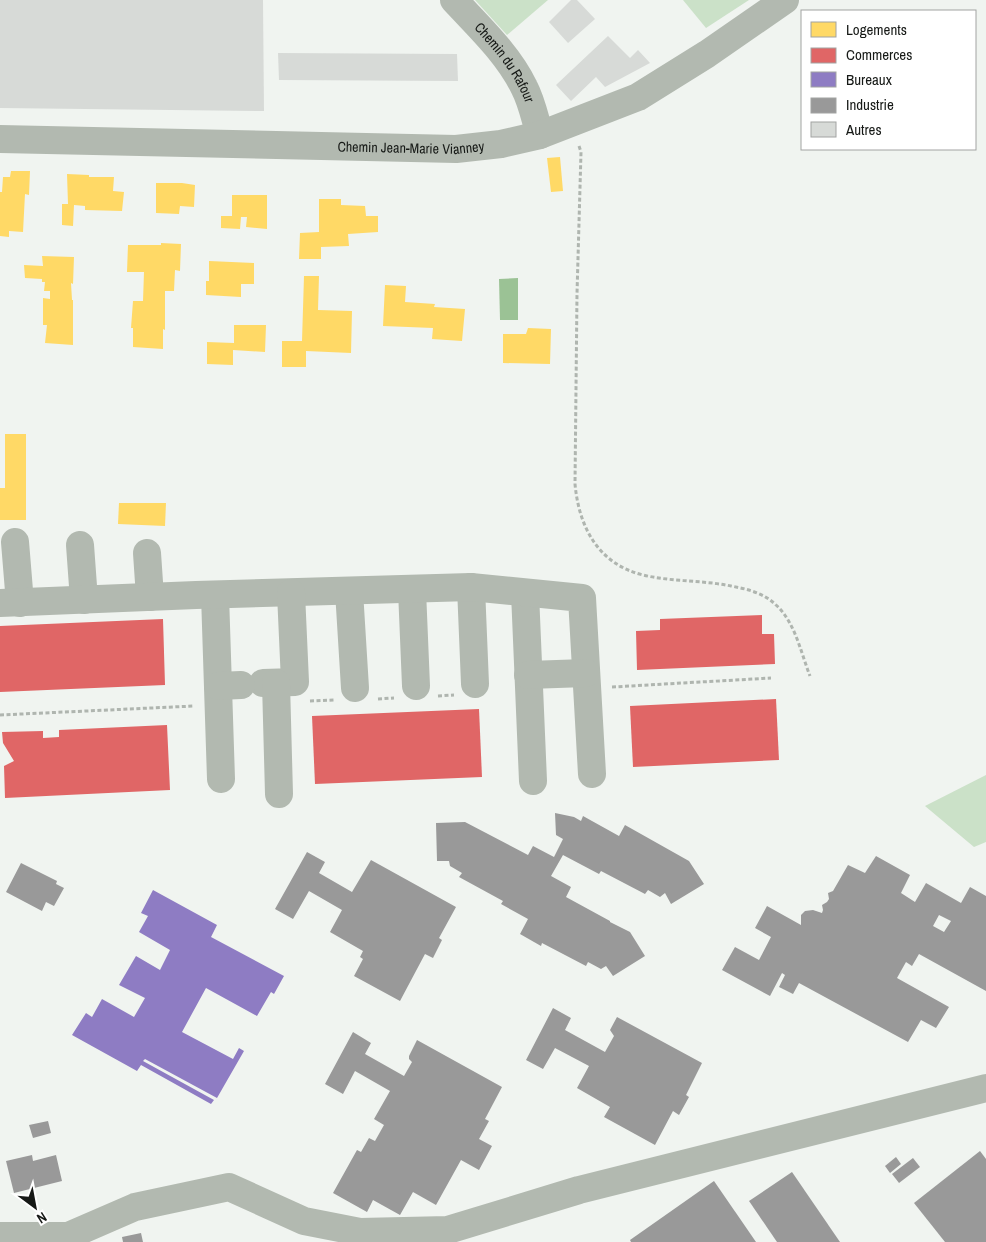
<svg xmlns="http://www.w3.org/2000/svg" width="986" height="1242" viewBox="0 0 986 1242" font-family="'Archivo Narrow',sans-serif">
<style>
.green{fill:#cbe1c8}
.water{fill:#9bc295}
.homes{fill:#ffd966}
.shops{fill:#e06666}
.offices{fill:#8e7cc3}
.industry{fill:#999;fill-rule:evenodd}
.building{fill:#d7dad7}
.lines{fill:none;stroke-linecap:round;stroke-linejoin:round}
.path{stroke:#afb5af;stroke-width:3;stroke-dasharray:4 2.5;stroke-linecap:butt}
.minor{stroke:#b2b9b0;stroke-width:28}
.labels{text-anchor:middle;stroke-width:5;stroke-linejoin:round;paint-order:stroke}
.street-label{font-size:14px;fill:#161916;stroke:#fff}
</style>
<rect width="100%" height="100%" fill="#f0f4f0"/>
<g class="green">
<polygon points="475,0 548,0 507,35"/>
<polygon points="683,0 749,0 706,28"/>
<polygon points="986,775 986,842 974,847 925,806"/>
</g>
<polygon class="water" points="518,278 518,320 500,320 499,279"/>
<g class="homes">
<polygon points="560,157 563,191 551,192 547,158"/>
<polygon points="11,171 30,171 29,195 25,194 23,232 9,231 9,237 0,236 0,192 2,192 3,177 10,177"/>
<polygon points="67,174 89,175 89,177 114,177 113,191 124,192 122,211 85,210 85,206 74,205 73,226 62,225 62,204 68,204"/>
<polygon points="156,183 182,183 195,185 194,207 180,206 179,214 156,213"/>
<polygon points="232,195 267,195 267,229 246,227 247,217 241,217 240,229 221,228 221,216 232,216"/>
<polygon points="319,199 341,199 341,205 365,206 366,216 378,216 378,232 348,234 349,246 321,247 321,259 299,259 300,233 319,232"/>
<polygon points="161,243 181,244 180,271 175,270 174,291 165,291 165,330 163,329 163,349 133,347 133,328 131,328 133,301 143,301 144,272 127,272 128,245 161,245"/>
<polygon points="42,256 74,257 73,284 71,283 72,300 73,300 73,345 45,343 47,325 43,325 43,298 50,299 50,291 44,291 45,282 42,282 42,279 25,278 24,265 43,266"/>
<polygon points="209,261 254,263 254,284 241,284 241,297 206,295 206,281 209,281"/>
<polygon points="304,276 319,276 318,310 352,311 351,353 306,351 306,367 282,367 282,341 302,341"/>
<polygon points="385,285 406,286 405,302 435,304 434,307 465,309 462,341 432,339 433,328 383,326"/>
<polygon points="234,325 266,325 265,352 233,350 233,365 207,364 207,342 234,343"/>
<polygon points="528,328 551,329 550,364 503,363 503,334 526,334"/>
<polygon points="5,434 26,434 26,520 0,520 0,488 5,488"/>
<polygon points="119,503 166,503 165,526 118,524"/>
</g>
<g class="shops">
<polygon points="762,615 762,634 774,634 775,664 637,670 636,631 660,630 660,619"/>
<polygon points="163,619 165,685 0,692 0,626"/>
<polygon points="776,699 779,760 633,767 630,706"/>
<polygon points="479,709 482,777 315,784 312,716"/>
<polygon points="167,725 170,790 5,798 4,766 14,761 3,743 2,732 43,731 43,738 59,737 59,730"/>
</g>
<polygon class="offices" points="153,890 217,925 211,937 284,976 274,994 271,992 257,1016 206,988 182,1032 233,1059 239,1048 244,1051 217,1098 145,1059 143,1061 214,1100 211,1104 141,1065 137,1071 72,1035 86,1013 92,1017 102,999 134,1017 145,998 119,985 136,956 160,970 170,950 139,932 148,916 141,913"/>
<g class="industry">
<polygon points="555,813 574,817 581,821 583,816 619,836 625,825 689,861 704,884 671,904 665,893 660,897 648,890 645,894 601,871 599,874 563,855 551,876 571,887 566,897 610,921 610,922 630,932 645,956 613,976 606,966 601,969 588,962 586,966 542,943 541,946 520,934 528,919 501,904 503,901 459,877 462,873 450,866 449,861 437,861 436,823 465,822 528,855 533,846 554,857 563,839 556,835"/>
<polygon points="307,852 325,862 319,873 352,892 371,860 456,907 439,938 442,940 433,958 425,954 400,1001 354,976 363,959 360,957 363,951 330,932 342,910 309,891 293,919 275,909"/>
<path d="M876,856L910,875L901,893L915,902L926,883L961,903L970,887L986,896V991L919,954L912,966L906,962L897,978L949,1007L936,1028L921,1020L908,1042L799,983L793,994L779,987L785,975L782,973L770,996L722,970L735,947L759,960L771,937L755,928L767,906L801,925V915L805,911L813,910L822,913L823,910L822,905L827,902L829,899L828,893L833,891L848,865L865,873ZM939,915L951,921L944,932L933,926Z"/>
<polygon points="21,863 57,881 56,884 64,888 54,906 46,902 42,911 6,892"/>
<polygon points="553,1008 571,1018 565,1030 605,1052 614,1036 610,1030 617,1017 702,1063 686,1095 689,1097 679,1115 673,1111 655,1145 604,1117 610,1107 577,1088 589,1066 555,1048 543,1069 526,1060"/>
<polygon points="353,1032 371,1043 365,1054 404,1076 412,1062 409,1059 409,1056 417,1040 502,1087 485,1119 489,1121 479,1139 492,1146 479,1170 461,1160 436,1205 413,1192 400,1215 373,1200 367,1212 333,1193 357,1150 361,1152 369,1138 375,1141 384,1125 374,1119 390,1091 355,1071 343,1094 325,1084"/>
<polygon points="48,1121 51,1133 33,1138 29,1125"/>
<polygon points="980,1151 986,1159 986,1242 945,1242 914,1203"/>
<polygon points="32,1155 33,1161 56,1155 62,1181 14,1193 6,1161"/>
<polygon points="896,1157 901,1164 890,1173 885,1166"/>
<polygon points="913,1158 920,1167 899,1183 892,1174"/>
<polygon points="792,1172 840,1242 777,1242 749,1201"/>
<polygon points="714,1181 756,1242 631,1242 630,1240"/>
<polygon points="141,1233 143,1242 123,1242 122,1237"/>
</g>
<g class="building">
<polygon points="0,0 263,0 264,111 0,108"/>
<polygon points="571,0 577,0 595,19 568,43 549,22"/>
<polygon points="608,36 630,58 638,50 650,63 605,87 596,77 571,101 556,85"/>
<polygon points="278,53 457,54 458,81 279,80"/>
</g>
<g class="lines">
<g class="path">
<path d="M579,146L581,152L577,294L575,484C579,527 598,564 643,575C672,582 702,580 731,586C747,589 764,593 776,605C795,622 801,653 810,676"/>
<polyline points="612,687 771,678"/>
<polyline points="438,696 454,695"/>
<polyline points="378,699 394,698"/>
<polyline points="310,701 334,700"/>
<polyline points="0,715 194,706"/>
</g>
<g class="minor">
<path id="s1" d="M454,0C479,27 508,54 524,87C532,102 535,119 540,135"/>
<path id="s2" d="M0,139L456,149L501,144L540,135L638,97L707,54L785,0"/>
<polyline points="15,542 20,603"/>
<polyline points="80,545 84,600"/>
<polyline points="147,553 150,597"/>
<polyline points="471,587 475,684"/>
<polyline points="412,590 416,686"/>
<polyline points="349,591 355,688"/>
<polyline points="525,593 533,781"/>
<polyline points="215,595 221,779"/>
<polyline points="0,603 196,595 471,587 582,598 592,774"/>
<polyline points="528,675 586,673"/>
<polyline points="263,683 295,682 291,593"/>
<polyline points="276,683 279,794"/>
<polyline points="218,686 241,685"/>
<polyline points="0,1236 68,1236 135,1207 229,1187 304,1221 360,1232 448,1230 579,1190 986,1088"/>
</g>
</g>
<g class="labels">
<g class="street-label">
<text dy="5" stroke="none"><textPath href="#s1" startOffset="81">Chemin du Rafour</textPath></text>
<text dy="5" stroke="none"><textPath href="#s2" startOffset="411">Chemin Jean-Marie Vianney</textPath></text>
</g>
</g>
<rect x="801" y="10" width="175" height="140" fill="#ffffff" stroke="#a2a3a2"/>
<rect x="811" y="22" width="25" height="15" fill="#ffd966" stroke="#a2a3a2"/>
<text x="846" y="35" font-size="15" fill="#161916">Logements</text>
<rect x="811" y="48" width="25" height="15" fill="#e06666" stroke="#a2a3a2"/>
<text x="846" y="60" font-size="15" fill="#161916">Commerces</text>
<rect x="811" y="72" width="25" height="15" fill="#8e7cc3" stroke="#a2a3a2"/>
<text x="846" y="85" font-size="15" fill="#161916">Bureaux</text>
<rect x="811" y="98" width="25" height="15" fill="#999999" stroke="#a2a3a2"/>
<text x="846" y="110" font-size="15" fill="#161916">Industrie</text>
<rect x="811" y="122" width="25" height="15" fill="#d7dad7" stroke="#a2a3a2"/>
<text x="846" y="135" font-size="15" fill="#161916">Autres</text>
<g transform="translate(35 1207) rotate(148)" stroke="#ffffff" stroke-width="4" paint-order="stroke">
<path d="M0-4L9 19L0 12L-9 19Z" fill="#161916"/>
<text y="-8" font-size="14" font-weight="bold" text-anchor="middle" fill="#161916">N</text>
</g>
</svg>
